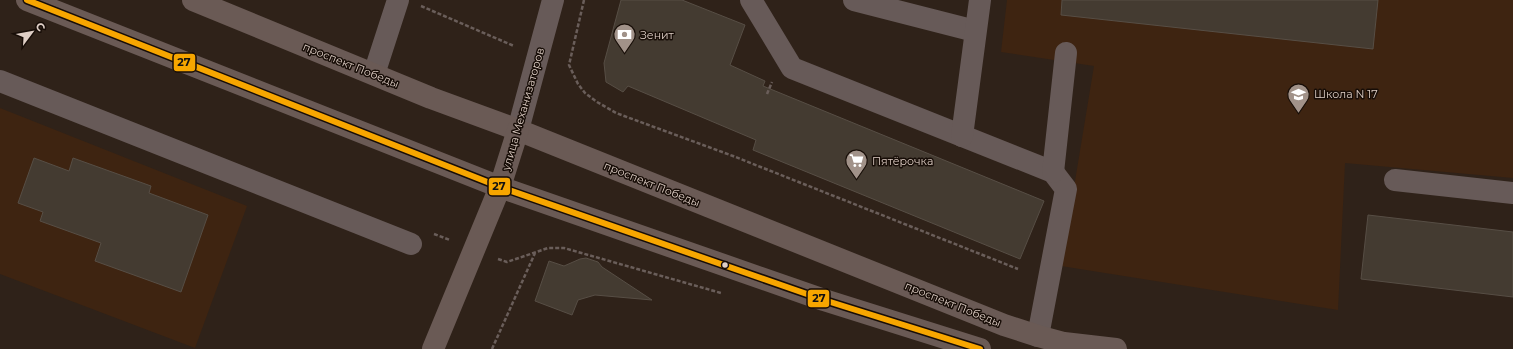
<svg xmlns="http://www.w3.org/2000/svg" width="1513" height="349" viewBox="0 0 1513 349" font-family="Montserrat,sans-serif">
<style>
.built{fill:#3e2411}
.building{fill:#443b31;stroke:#574e45}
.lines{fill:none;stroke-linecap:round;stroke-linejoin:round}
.path{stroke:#6a5e5a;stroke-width:2.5;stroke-dasharray:4 2;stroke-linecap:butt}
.minor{stroke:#675a58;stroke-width:22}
.major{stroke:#6a5a55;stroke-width:22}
.bus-1-casing{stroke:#170d07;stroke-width:9}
.bus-1{stroke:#f7a600;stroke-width:6}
.bus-dot{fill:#dfcfc6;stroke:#170d07;stroke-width:1.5}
.labels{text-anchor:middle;stroke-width:3;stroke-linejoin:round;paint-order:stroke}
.poi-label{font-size:11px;fill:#dfcfc6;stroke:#170d07;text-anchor:start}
.street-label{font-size:11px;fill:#dfcfc6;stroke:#170d07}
.line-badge{stroke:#170d07;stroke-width:1.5}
.pale-badge-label{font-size:11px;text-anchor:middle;font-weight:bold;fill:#111}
</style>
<rect width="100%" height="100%" fill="#2f2219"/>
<g class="built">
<polygon points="1007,0 1513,0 1513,178 1345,163 1338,310 1061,266 1094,66 1001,52"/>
<polygon points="0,108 247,206 195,348 0,274"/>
</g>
<g class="building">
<polygon points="621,0 682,0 745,25 730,65 765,81 763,86 1044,201 1020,259 753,150 756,140 628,86 623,92 606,82 604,63"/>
<polygon points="1062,0 1378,0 1373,49 1061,15"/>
<polygon points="34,158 69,171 73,158 151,186 149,193 208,215 181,292 95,261 101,243 40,221 43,212 18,203"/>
<polygon points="1368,215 1513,232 1513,297 1361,279"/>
<polygon points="586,258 598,262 602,267 652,300 595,295 578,300 572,315 535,301 549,261 564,266 580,259"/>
</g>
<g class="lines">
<g class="path">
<polyline points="584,0 569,65 578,84 585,93 597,102 616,113 733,156 1018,269"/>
<polyline points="421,6 514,46"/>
<polyline points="767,94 772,82"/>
<polyline points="434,234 450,240"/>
<polyline points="498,259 507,262 548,248 564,248 721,293"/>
<polyline points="492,349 535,253"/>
</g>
<g class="minor">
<polyline points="751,0 792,68 1053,172 1066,189 1038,336"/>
<polyline points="854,0 975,31"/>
<polyline points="374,74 398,0"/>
<polyline points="0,81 411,244"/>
<polyline points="518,130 553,0"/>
<polyline points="962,136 980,0"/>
<polyline points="1053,172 1066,53"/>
<polyline points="1395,180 1513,193"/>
</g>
<g class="major">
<polyline points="27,0 500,187 824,300 980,349"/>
<polyline points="193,0 431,98 518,130 1004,325 1038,336 1064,343 1116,349"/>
<polyline points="433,349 500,187 518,130"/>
</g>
<defs>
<polyline id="bus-1" points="27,0 500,187 824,300 980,349"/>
</defs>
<use href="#bus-1" class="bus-1-casing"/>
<use href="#bus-1" class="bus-1"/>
</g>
<defs>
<symbol id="bank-pin" viewBox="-11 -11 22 30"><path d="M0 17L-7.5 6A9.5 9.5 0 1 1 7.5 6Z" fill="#a19289" stroke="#170d07"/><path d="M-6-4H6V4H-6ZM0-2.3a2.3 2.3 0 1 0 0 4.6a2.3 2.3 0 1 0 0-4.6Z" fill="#fff"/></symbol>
<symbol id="school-pin" viewBox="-11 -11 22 30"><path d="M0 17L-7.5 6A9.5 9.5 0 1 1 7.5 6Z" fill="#a19289" stroke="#170d07"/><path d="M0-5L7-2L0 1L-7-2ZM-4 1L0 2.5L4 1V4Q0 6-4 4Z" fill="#fff"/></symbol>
<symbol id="supermarket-pin" viewBox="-11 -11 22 30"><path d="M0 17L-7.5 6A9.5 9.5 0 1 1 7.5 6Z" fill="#a19289" stroke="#170d07"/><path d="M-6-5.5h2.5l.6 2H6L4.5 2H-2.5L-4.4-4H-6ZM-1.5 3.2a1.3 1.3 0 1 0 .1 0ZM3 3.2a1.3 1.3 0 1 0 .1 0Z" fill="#fff"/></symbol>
</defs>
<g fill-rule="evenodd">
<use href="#bank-pin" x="612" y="22" width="25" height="34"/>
<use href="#school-pin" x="1286" y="82" width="25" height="34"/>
<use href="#supermarket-pin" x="844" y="148" width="25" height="34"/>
</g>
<circle class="bus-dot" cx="725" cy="265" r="3.5"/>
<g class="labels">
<g class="poi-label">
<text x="640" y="39">Зенит</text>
<text x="1314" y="98">Школа N 17</text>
<text x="872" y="165">Пятёрочка</text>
</g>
<g class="street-label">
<text transform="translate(351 65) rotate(22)" y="4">проспект Победы</text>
<text transform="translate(523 109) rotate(-74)" y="4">улица Механизаторов</text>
<text transform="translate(652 184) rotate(22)" y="4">проспект Победы</text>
<text transform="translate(953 304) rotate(22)" y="4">проспект Победы</text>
</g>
</g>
<g class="line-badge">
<rect x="173" y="53" width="23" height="19" rx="4" fill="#f7a600"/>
<rect x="488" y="177" width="23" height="19" rx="4" fill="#f7a600"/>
<rect x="807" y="289" width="23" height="19" rx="4" fill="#f7a600"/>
</g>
<g class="pale-badge-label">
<text x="184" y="66">27</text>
<text x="499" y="190">27</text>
<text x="819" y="302">27</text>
</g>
<g transform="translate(32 32) rotate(58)" stroke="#170d07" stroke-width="3" paint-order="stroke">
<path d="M0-3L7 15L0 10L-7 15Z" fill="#dfcfc6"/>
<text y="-6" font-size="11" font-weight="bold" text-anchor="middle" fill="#dfcfc6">С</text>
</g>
</svg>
